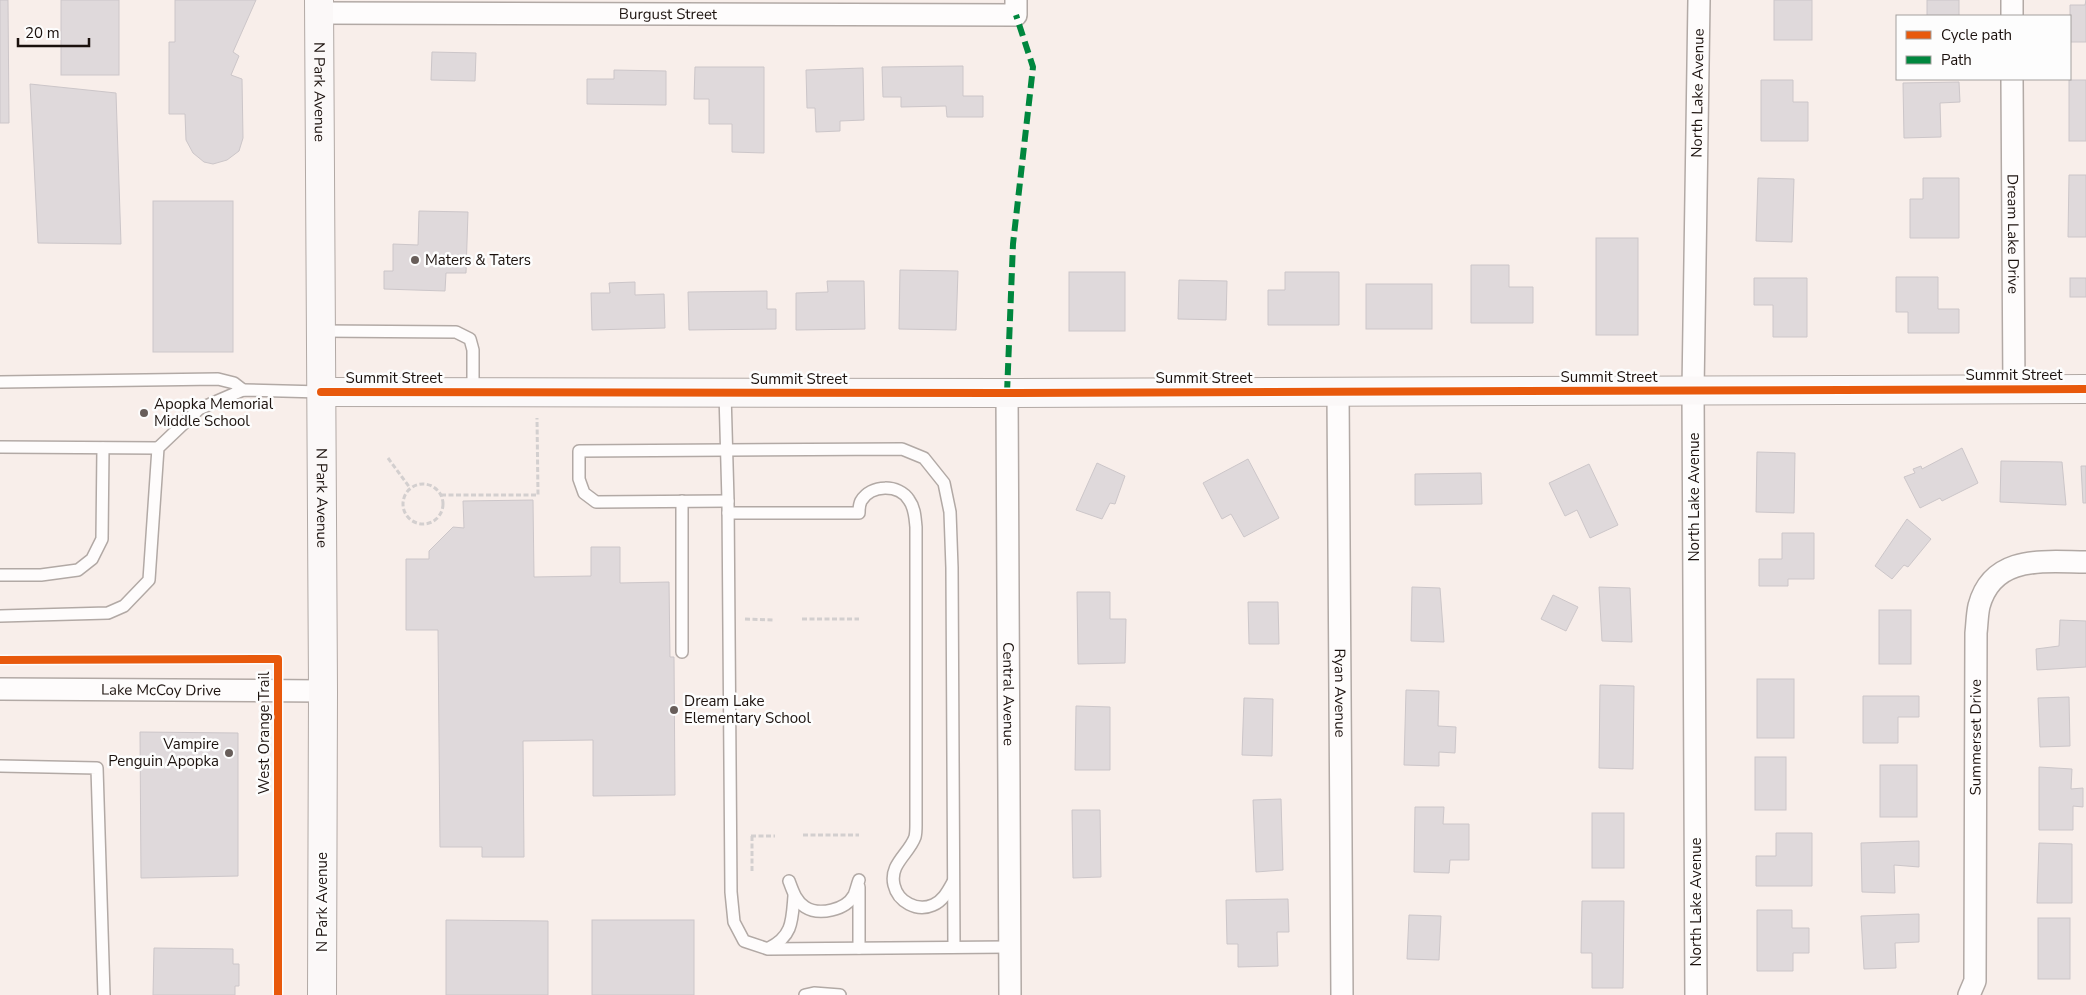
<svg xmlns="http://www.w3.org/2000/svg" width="2086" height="995" viewBox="0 0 2086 995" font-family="'Nunito Sans',sans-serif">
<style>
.building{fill:#dfd9db;stroke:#ccc6c9}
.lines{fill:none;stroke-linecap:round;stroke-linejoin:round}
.lane-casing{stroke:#b2a9a5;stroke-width:14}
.street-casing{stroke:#b2a9a5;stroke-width:24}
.secondary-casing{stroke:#b2a9a5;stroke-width:30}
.path{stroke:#d3cfcf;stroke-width:3;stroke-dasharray:5 2.5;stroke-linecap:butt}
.lane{stroke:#fefcfc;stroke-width:11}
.street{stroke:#fefcfc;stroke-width:21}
.secondary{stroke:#fbf8f8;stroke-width:28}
.quiet{stroke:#00873e;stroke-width:6;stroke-dasharray:12 6;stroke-linecap:butt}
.cycleway-casing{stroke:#fdfdfd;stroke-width:11}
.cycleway{stroke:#e8590c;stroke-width:8}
.poi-dot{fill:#685e5a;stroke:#fdfdfd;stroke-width:2}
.labels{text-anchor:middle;stroke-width:5;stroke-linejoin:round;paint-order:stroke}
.street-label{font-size:15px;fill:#1b110d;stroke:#fdfdfd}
.poi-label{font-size:15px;fill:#1b110d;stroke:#fdfdfd;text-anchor:start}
</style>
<rect width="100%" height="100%" fill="#f8eeea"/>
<g class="building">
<polygon points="0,0 8,0 9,123 0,123"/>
<rect x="61" y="0" width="58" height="75"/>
<polygon points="175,0 256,0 233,52 239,56 231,75 242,79 243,138 239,151 227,160 213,164 204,162 193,153 186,140 185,114 169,114 169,42 175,42"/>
<rect x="1774" y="0" width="38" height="40"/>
<rect x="1927" y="0" width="32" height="16"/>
<polygon points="2086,0 2086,42 2070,42 2070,5 2085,5"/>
<polygon points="432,52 476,53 475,81 431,80"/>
<polygon points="963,66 963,96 983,96 983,117 947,117 946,106 901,107 901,97 883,97 882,67"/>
<polygon points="695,67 764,67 764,153 732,152 732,124 709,124 709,99 694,99"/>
<polygon points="863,68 864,120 840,121 840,131 816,132 815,108 807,108 806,70"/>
<polygon points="614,70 666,71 666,105 587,104 587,79 614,79"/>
<polygon points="1761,80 1793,80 1793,102 1808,102 1808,141 1761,141"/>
<rect x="2069" y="80" width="17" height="61"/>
<polygon points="1959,82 1960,102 1940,103 1941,137 1904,138 1903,83"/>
<polygon points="30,84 116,93 121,244 38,243"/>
<polygon points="2069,175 2086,175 2086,237 2068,237"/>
<polygon points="1758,178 1794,179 1792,242 1756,241"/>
<polygon points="1923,178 1959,178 1959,238 1910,238 1910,199 1923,199"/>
<rect x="153" y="201" width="80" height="151"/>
<polygon points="419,211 468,212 466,273 446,273 445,291 384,289 384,271 393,271 393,244 418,245"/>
<rect x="1596" y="238" width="42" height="97"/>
<polygon points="1471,265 1509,265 1509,287 1533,287 1533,323 1471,323"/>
<polygon points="900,270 958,271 956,330 899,329"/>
<rect x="1069" y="272" width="56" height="59"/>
<polygon points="1285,272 1339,272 1339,325 1268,325 1268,290 1285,290"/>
<polygon points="1896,277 1938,277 1938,309 1959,309 1959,333 1908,333 1908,312 1896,312"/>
<polygon points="1754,278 1807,278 1807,337 1773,337 1773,305 1754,305"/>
<rect x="2070" y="278" width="16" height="19"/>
<polygon points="1179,280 1227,281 1226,320 1178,319"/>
<polygon points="827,281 864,281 865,329 796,330 796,293 828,292"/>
<polygon points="635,282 635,295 664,294 665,328 592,330 591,293 610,293 609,283"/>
<rect x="1366" y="284" width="66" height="45"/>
<polygon points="767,291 767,309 776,309 776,329 689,330 688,292"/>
<polygon points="1962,448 1978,483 1942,501 1940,498 1920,508 1904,477 1915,473 1913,469 1921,466 1922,469"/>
<polygon points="1757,452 1795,453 1794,513 1756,512"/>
<polygon points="1248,459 1279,518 1244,537 1231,514 1222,519 1203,483"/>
<polygon points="2001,461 2062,462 2066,505 2000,502"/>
<polygon points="1097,463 1125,476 1115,504 1110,503 1102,519 1076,510"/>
<polygon points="1589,464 1618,525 1590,538 1577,510 1565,516 1549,483"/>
<polygon points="2081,466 2086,466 2086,503 2083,503"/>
<polygon points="1481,473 1482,504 1415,505 1415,474"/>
<polygon points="533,500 534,577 591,576 591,547 620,547 620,583 669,582 670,657 674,657 675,795 593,796 593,740 523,741 524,857 482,857 482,847 440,847 438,630 406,630 406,559 429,559 429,551 453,527 464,528 463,501"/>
<polygon points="1907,519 1931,539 1908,567 1904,565 1892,579 1875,566"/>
<polygon points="1782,533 1814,533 1814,579 1788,579 1788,586 1759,586 1759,559 1782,559"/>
<polygon points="1412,587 1440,588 1444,642 1411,641"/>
<polygon points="1599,587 1630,588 1632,642 1602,641"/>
<polygon points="1077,592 1110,592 1110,619 1126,619 1125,663 1078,664"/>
<polygon points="1553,595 1578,607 1566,631 1541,619"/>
<polygon points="1248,602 1278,602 1279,644 1249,644"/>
<rect x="1879" y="610" width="32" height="54"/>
<polygon points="2060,620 2086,621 2086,667 2037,670 2036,649 2059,646"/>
<rect x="1757" y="679" width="37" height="59"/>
<polygon points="1600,685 1634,686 1633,769 1599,768"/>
<polygon points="1406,690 1439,691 1438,726 1456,727 1455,753 1439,752 1439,766 1404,765"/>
<polygon points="1863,696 1919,696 1919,717 1898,717 1898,743 1863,743"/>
<polygon points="2069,697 2070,746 2040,747 2038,698"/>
<polygon points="1244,698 1273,699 1272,756 1242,755"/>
<polygon points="1076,706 1110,707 1110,770 1075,770"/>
<polygon points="140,732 238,733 238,876 141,878"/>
<rect x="1755" y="757" width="31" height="53"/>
<rect x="1880" y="765" width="37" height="52"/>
<polygon points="2039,767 2072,769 2071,789 2083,788 2083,807 2073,806 2073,830 2039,830"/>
<polygon points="1281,799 1283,870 1256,872 1253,800"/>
<polygon points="1415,807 1444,807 1443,824 1469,824 1469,860 1450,860 1449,873 1414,872"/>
<polygon points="1072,810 1100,810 1101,877 1073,878"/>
<rect x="1592" y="813" width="32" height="55"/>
<polygon points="1776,833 1812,833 1812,886 1756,886 1756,856 1776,856"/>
<polygon points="1919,841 1919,867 1894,865 1895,893 1862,892 1861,843"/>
<polygon points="2039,843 2072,844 2072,903 2037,903"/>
<polygon points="1288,899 1289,932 1277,932 1278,966 1238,967 1238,944 1227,944 1226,900"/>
<polygon points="1582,901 1624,901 1623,988 1592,988 1592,953 1581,953"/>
<polygon points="1757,910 1792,910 1792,928 1809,928 1809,953 1793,953 1793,971 1757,971"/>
<polygon points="1919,914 1919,942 1895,943 1896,968 1864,969 1861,916"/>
<polygon points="1409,915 1441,916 1439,960 1407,959"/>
<rect x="2038" y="918" width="32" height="61"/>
<polygon points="446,920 548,921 548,995 446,995"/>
<rect x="592" y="920" width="102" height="75"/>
<polygon points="154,948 233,949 233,964 239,964 239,986 235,986 235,995 153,995"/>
</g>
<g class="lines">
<defs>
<g id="lane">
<polyline points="321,331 456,332 470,339 473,350 473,392"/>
<polyline points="0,382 218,379 234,383 243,390"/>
<polyline points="725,393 728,501 731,892 734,922 744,941 768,949 1009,947"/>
<polyline points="0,447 158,448"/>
<polyline points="682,501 682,652"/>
<polyline points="728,501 596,502 584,493 579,479 579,451 902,449 924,458 944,483 950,512 952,568 954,947"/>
<path d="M728,513H859C859,509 859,505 861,501C871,484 899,484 909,500C915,508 915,518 916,527V825C916,829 916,833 915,837C909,854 889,864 894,885C898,902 917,912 933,905C943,901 948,891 953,882"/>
<polyline points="0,575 41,575 78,570 92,559 102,539 103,448"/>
<polyline points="0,616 108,613 124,606 149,580 158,448 199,409 243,390 321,392"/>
<polyline points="0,766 97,768 104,995"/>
<path d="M789,881C793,892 796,901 805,907C819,916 846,910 854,895C856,891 857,885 859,880"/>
<path d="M769,948C793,936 792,920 794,896"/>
<polyline points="859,948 859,887"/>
<polyline points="805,995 814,993 840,995"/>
</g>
<g id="street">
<polyline points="2012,0 2012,16"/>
<path id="s1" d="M319,13L1016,15V0"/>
<path id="s2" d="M2012,79L2014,389"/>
<path id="s3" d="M1338,392L1342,995"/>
<path id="s4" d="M1007,393L1010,995"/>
<path id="s5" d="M0,689L323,691"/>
<path id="s6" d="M1696,995L1693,390L1699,0"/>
<path id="s7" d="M1969,995L1975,981L1976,633C1977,625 1977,615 1979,606C1993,554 2044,562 2086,562"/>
</g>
<g id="secondary">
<path id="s8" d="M319,0L323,691L322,995"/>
<polyline points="321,392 1007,393 2086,389"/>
</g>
</defs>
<use href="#lane" class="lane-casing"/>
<use href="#street" class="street-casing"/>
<use href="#secondary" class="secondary-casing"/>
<g class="path">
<polyline points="388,458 410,488"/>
<circle cx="423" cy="504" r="20"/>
<polyline points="441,495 538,495 537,418"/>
<polyline points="745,619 775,620"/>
<polyline points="802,619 859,619"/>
<polyline points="745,701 754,701"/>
<polyline points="803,835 859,835"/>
<polyline points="751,836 775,836"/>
<polyline points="752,836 752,872"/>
</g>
<use href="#lane" class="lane"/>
<use href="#street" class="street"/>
<use href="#secondary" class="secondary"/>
<polyline class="quiet" points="1007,393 1013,244 1033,67 1016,15"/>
<defs>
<g id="cycleway">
<polyline points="321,392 1007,393 2086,389"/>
<polyline points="0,660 278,659 278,995"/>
</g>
</defs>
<use href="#cycleway" class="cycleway-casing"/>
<use href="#cycleway" class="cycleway"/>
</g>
<g class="poi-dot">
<circle cx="415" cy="260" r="5"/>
<circle cx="144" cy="413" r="5"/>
<circle cx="674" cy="710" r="5"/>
<circle cx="229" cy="753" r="5"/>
</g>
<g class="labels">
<g class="street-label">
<text dy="5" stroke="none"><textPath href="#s1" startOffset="349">Burgust Street</textPath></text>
<text dy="5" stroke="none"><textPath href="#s8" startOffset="92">N Park Avenue</textPath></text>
<text dy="5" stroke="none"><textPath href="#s6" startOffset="902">North Lake Avenue</textPath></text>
<text dy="5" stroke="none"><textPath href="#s2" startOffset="155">Dream Lake Drive</textPath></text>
<text x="2014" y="380">Summit Street</text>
<text x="1609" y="382">Summit Street</text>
<text x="394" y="383">Summit Street</text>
<text x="1204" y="383">Summit Street</text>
<text x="799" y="384">Summit Street</text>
<text dy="5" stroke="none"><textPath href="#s8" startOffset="498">N Park Avenue</textPath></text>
<text transform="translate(1694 497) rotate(-90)" y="5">North Lake Avenue</text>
<text dy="5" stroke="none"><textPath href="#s5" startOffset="161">Lake McCoy Drive</textPath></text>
<text dy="5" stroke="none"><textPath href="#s3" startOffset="301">Ryan Avenue</textPath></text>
<text dy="5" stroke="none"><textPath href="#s4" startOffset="301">Central Avenue</textPath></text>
<text transform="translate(264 733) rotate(-90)" y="5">West Orange Trail</text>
<text dy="5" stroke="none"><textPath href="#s7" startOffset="259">Summerset Drive</textPath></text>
<text transform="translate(322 902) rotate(-90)" y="5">N Park Avenue</text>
<text transform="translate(1696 902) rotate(-90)" y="5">North Lake Avenue</text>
</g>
<g class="poi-label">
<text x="425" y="265">Maters &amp; Taters</text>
<text x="154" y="409">Apopka Memorial<tspan x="154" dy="17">Middle School</tspan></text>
<text x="684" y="706">Dream Lake<tspan x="684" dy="17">Elementary School</tspan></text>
<text x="219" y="749" text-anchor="end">Vampire<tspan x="219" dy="17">Penguin Apopka</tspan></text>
</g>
</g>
<rect x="1896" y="15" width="175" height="65" fill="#fdfdfd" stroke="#a39f9d"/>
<rect x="1906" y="31" width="25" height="8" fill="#e8590c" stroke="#a39f9d"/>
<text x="1941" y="40" font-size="15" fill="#1b110d">Cycle path</text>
<rect x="1906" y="56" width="25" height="8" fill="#00873e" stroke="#a39f9d"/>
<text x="1941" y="65" font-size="15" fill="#1b110d">Path</text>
<path d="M18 38v8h71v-8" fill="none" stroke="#1b110d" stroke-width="2.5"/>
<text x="25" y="38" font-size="15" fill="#1b110d" stroke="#fdfdfd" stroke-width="4" paint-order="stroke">20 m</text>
</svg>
